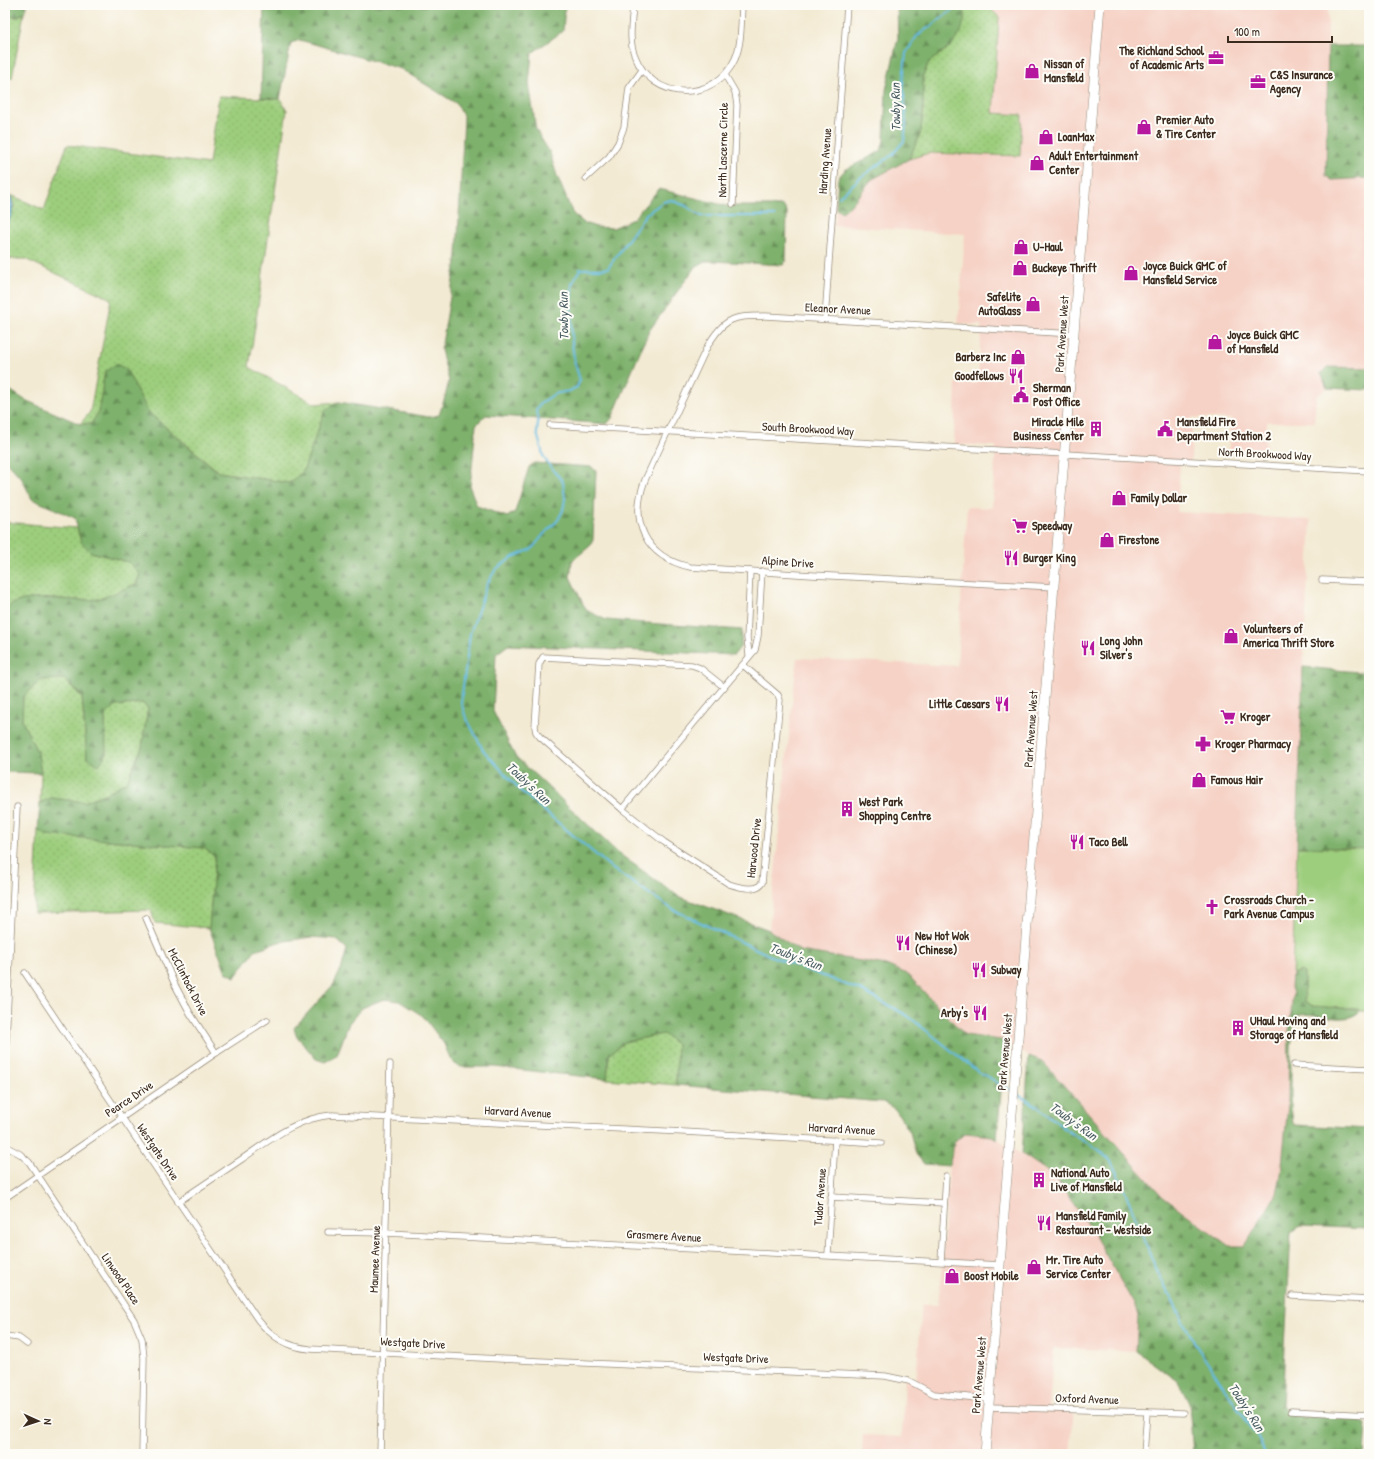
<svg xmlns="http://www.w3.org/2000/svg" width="1374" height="1459" viewBox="0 0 1374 1459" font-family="'Patrick Hand',sans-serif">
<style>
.built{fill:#f6d1c5}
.green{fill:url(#green-dots);stroke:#6c7c4e}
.forest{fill:url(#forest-firs);stroke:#5c6e45}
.pitch{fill:#9dce7d;stroke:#6c7c4e}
.water{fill:url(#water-rules);stroke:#507380}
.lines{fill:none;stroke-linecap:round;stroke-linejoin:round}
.stream{stroke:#66bce3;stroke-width:2}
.minor-casing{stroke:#978a78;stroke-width:7}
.primary-casing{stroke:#978a78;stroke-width:10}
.minor{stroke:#fff;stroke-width:5.5}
.primary{stroke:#fff;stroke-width:9}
.labels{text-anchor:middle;stroke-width:4;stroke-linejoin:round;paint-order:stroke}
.poi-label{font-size:12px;font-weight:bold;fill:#3b2a1e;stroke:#fdfcf7;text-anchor:start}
.street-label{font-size:12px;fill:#3b2a1e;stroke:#fdfcf7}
.water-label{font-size:13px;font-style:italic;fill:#4a5d63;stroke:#fdfcf7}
</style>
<defs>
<pattern id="green-dots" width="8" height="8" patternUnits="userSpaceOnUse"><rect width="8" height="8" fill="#9dce7d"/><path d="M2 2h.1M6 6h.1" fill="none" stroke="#88b16c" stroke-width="1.8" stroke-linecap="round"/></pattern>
<pattern id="forest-firs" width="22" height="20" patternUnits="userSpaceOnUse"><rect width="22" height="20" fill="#7eb16c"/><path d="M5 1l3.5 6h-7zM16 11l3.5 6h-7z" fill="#689058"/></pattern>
<pattern id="water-rules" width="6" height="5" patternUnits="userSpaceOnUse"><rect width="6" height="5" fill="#66bce3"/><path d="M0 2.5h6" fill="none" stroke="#5599b7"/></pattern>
</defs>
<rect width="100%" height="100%" fill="#fdfcf7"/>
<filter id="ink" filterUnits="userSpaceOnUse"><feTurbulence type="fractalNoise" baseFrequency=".025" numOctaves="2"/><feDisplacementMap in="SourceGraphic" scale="8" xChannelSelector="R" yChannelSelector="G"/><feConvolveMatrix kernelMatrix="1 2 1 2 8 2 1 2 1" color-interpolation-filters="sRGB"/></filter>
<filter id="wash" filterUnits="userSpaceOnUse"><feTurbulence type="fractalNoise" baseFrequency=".012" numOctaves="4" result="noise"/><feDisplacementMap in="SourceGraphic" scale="16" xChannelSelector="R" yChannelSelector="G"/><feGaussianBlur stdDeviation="0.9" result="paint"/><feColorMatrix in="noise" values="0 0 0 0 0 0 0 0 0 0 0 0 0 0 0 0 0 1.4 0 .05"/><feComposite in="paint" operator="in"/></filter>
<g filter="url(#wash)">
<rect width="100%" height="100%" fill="#f3ead3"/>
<g class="built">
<polygon points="961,5 1328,5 1326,176 1332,180 1369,178 1369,368 1327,368 1321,373 1327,388 1316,397 1314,422 1267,422 1265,455 1229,453 1231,419 1192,417 1191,464 1180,464 1177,512 1311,520 1303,667 1291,988 1293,993 1289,1033 1288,1105 1281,1175 1277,1193 1246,1246 1229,1246 1162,1196 1042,1061 1029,1056 1001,1040 965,1035 907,974 886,965 800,951 769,930 797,658 957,666 967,507 992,508 996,446 954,444 956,383 978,383 981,332 981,325 958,324 965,234 834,225 836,209 842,212 851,205 871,180 909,159 964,8"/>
<polygon points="966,1133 993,1136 1053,1175 1090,1227 1135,1306 1138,1316 1136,1351 1054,1348 1049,1408 1074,1409 1070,1454 862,1454 863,1435 902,1437 905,1378 916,1381 922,1305 938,1305 942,1266 949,1166 955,1141"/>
</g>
<g class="green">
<path d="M961,5C982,5 984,2 999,17L993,113L1022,115L1020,156L929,153L909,159L920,134L923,115V76L929,62L951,46L964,8Z"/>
<polygon points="24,13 12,78 5,77 5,14 16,17"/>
<polygon points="219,96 280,99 287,110 249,367 315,404 339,402 325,410 303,472 290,483 219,472 148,412 126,369 105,372 98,413 91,424 80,424 90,412 111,299 25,259 11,259 5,261 5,228 8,223 14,206 11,195 44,210 67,145 209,164"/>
<path d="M5,522L77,528L81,542L91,552L128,562L140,574L136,584C125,588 109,597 98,599C76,604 18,589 5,611Z"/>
<polygon points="64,679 82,697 87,758 106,755 105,715 115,706 142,703 148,708 142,747 127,781 107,793 84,802 51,798 40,803 41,773 38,754 22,721 23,697 41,680"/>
<polygon points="38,830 47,835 204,848 215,857 209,928 155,923 151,910 34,913"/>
<polygon points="663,1034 677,1044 676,1085 607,1079 609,1055 624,1042"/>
</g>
<g class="forest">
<polygon points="5,5 27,5 24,13 16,17 5,14"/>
<path d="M264,5H565L563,31L532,53L529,83L536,130L550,153L557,176L573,214L584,223L596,227L613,228L633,219L659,189L727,206H783L787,212L786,260L783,265L713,261H706L695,267L649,331L612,418L607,424L486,415L476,425L470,488L477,506L507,517L515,512L529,467L534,463L592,467L596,471L593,540L590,546L572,561L570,577L586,610L606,620L742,630L741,646L734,655L508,645L496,654L493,711L515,756L618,853L678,896L769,930L800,951L886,965L907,974L965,1035L1001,1040L1005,1042L997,1139L992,1136L966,1133L955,1141L949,1166L924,1164L916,1154L910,1132L895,1109L883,1102L676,1085L677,1044L663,1034L624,1042L609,1055L607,1079L494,1067H461L455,1064L451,1060L444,1044L423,1016L399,1001L384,999L362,1008L349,1023L337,1055L325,1062L316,1059L296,1035L294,1028L334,984L342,967L347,949L336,939L311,937L279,942L255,950L235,977L226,972L209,928L215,857L204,848L46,835L38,830L40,803L51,798L84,802L107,793L127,781L142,747L148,708L142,703L116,706L105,715L106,755L99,765L87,758L82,696L64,679L41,680L23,697L22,721L38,754L41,773L5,772V611C18,589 76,604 98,599C108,597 125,588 136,584L140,574L128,562L91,552L81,542L75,518L32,499L22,479L5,460V387L25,400L80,424H91L98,413L105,372L116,364L126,369L148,412L218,472L289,483L303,472L325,410L339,402L429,417L439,415L445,397L449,381L441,350L457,256L464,118L457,104L401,69L300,40L291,43L280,99L261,98Z"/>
<polygon points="897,5 961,5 964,8 965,17 961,32 951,46 929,62 923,76 923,115 920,134 909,159 871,180 851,205 842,212 836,209 838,178 845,170 881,151 884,140 886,90 898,38"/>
<polygon points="1328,46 1369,46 1369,178 1332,180 1326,176"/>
<polygon points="1327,367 1369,368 1369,390 1327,388 1321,373"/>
<polygon points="1303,667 1369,673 1369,849 1297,847"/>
<path d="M1301,971L1304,973L1305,1001L1313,1006L1358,1009L1360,1011C1342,1029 1310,1006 1294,1018L1291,1049V1106L1293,1123L1295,1125L1369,1129V1229L1301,1226L1291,1232L1282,1406L1287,1412L1291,1415L1360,1420L1367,1424L1365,1454H1193L1189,1403L1178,1381L1136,1351L1138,1316L1135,1306L1090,1227L1053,1175L1022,1154L1029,1056L1042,1061L1162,1196L1229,1246H1245L1277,1193L1281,1175L1288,1105L1289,1033L1293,993L1291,988L1292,974Z"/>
</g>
<polygon class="pitch" points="1297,847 1369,849 1369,1011 1360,1011 1358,1009 1313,1006 1305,1001 1304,973 1301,971 1292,974"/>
<path class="water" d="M5,190C17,200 13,216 5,228Z"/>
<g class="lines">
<g class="stream">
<polyline points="839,197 861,177 892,155 904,141 906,124 903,80 906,53 917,36 954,9"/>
<path d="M775,216H701L686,206L671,200L663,202L646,214L608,268C599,270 590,268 580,269L572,284L571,305L572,344L575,364L580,380L577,387L569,391L554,394L540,404L536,410L538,422L537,433L544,458L552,469L563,482L565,499L563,510L558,520L543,535L532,549L513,557L496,569L487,584L470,634L461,702L465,715L483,750L522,792L614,870L672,909L771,956L860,990L908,1016L977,1071L1011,1090"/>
<polyline points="1016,1094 1036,1105 1069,1132 1092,1145 1111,1161 1123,1186 1156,1269 1195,1344 1258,1438 1265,1454"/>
</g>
</g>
</g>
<g filter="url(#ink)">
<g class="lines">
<defs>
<g id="minor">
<path d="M633,5C632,21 628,41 635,56C652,102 715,103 735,59C742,43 741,22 742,5"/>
<polyline points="725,75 735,92 737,105 733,204"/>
<polyline points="586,178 609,157 618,143 624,127 629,88 642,70"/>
<polyline points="825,319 847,5"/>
<polyline points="550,425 1369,471"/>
<polyline points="1322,580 1369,582"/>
<path d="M1054,587L812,575L690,567C645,557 629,522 645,480L707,347C724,318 732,316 765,316L1074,334"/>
<polyline points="749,655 747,638 750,571"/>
<path d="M724,687L700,668L692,665L543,657L539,664L535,727L536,732L540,737L622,809L664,842L729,884C738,887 756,892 762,883L780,700L778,695L743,665"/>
<polyline points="622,809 755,650 758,636 762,571"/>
<polyline points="146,918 175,985 190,1013 216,1053"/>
<path d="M25,973L258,1320C272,1337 287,1347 310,1349L539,1361L885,1376L909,1381L934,1394L990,1399"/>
<polyline points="5,1061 17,807"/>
<polyline points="1294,1065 1369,1069"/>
<polyline points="5,1146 20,1154 29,1162 134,1320 142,1339 144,1358 142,1454"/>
<polyline points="831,1197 944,1203"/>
<polyline points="5,1198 216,1053 267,1020"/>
<path d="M178,1202C199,1188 221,1173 242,1159C271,1139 297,1118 332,1115L684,1132L881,1143"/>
<polyline points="328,1232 387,1233 1000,1265"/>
<polyline points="828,1255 835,1140"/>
<polyline points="941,1261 946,1176"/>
<polyline points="1292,1296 1369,1300"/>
<polyline points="5,1336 19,1338 27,1344"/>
<polyline points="989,1407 1184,1413"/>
<polyline points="1291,1411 1369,1415"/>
<polyline points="380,1454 390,1064"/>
<polyline points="1144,1454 1147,1412"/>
</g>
<polyline id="primary" points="985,1454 1100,5"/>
</defs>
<use href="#minor" class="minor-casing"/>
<use href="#primary" class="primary-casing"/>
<use href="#minor" class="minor"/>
<use href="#primary" class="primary"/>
</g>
</g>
<defs>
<symbol id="office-bare" viewBox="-9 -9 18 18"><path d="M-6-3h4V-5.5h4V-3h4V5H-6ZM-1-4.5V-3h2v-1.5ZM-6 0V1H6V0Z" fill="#b5179e" stroke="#fdfcf7" stroke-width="2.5" paint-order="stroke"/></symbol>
<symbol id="shop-bare" viewBox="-9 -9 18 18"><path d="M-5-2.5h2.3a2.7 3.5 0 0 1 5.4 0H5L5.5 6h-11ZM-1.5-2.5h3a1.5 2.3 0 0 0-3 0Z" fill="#b5179e" stroke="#fdfcf7" stroke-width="2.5" paint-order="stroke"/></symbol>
<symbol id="restaurant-bare" viewBox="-9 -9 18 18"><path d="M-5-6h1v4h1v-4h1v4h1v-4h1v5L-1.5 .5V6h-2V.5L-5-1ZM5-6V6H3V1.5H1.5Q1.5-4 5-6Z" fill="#b5179e" stroke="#fdfcf7" stroke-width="2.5" paint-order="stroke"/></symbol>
<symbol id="civic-bare" viewBox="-9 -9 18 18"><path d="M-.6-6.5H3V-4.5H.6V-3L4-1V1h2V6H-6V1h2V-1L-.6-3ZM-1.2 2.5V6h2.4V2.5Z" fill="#b5179e" stroke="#fdfcf7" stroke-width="2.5" paint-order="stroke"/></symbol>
<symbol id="building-bare" viewBox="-9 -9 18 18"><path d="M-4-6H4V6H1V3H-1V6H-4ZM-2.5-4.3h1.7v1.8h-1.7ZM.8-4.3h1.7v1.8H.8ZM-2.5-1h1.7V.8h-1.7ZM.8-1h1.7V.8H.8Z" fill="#b5179e" stroke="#fdfcf7" stroke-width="2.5" paint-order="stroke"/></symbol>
<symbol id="supermarket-bare" viewBox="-9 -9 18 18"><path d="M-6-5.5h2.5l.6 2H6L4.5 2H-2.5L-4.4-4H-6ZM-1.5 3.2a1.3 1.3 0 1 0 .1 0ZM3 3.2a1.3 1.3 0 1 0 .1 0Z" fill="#b5179e" stroke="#fdfcf7" stroke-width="2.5" paint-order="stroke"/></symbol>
<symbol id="pharmacy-bare" viewBox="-9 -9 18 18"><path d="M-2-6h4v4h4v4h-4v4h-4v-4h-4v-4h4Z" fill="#b5179e" stroke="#fdfcf7" stroke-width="2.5" paint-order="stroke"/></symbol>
<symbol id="church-bare" viewBox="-9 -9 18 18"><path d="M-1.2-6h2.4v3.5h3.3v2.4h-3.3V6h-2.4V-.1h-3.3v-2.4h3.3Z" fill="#b5179e" stroke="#fdfcf7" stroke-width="2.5" paint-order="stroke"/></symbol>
</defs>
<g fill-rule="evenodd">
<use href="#office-bare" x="1205" y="47" width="22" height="22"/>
<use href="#shop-bare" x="1021" y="60" width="22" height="22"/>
<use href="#office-bare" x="1247" y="71" width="22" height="22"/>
<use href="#shop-bare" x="1133" y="116" width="22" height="22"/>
<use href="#shop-bare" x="1035" y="126" width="22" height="22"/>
<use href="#shop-bare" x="1026" y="152" width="22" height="22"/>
<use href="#shop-bare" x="1010" y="236" width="22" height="22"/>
<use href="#shop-bare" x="1009" y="257" width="22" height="22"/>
<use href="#shop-bare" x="1120" y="262" width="22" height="22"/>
<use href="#shop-bare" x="1022" y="293" width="22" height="22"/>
<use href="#shop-bare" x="1204" y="331" width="22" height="22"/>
<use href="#shop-bare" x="1007" y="346" width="22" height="22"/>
<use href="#restaurant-bare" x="1005" y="365" width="22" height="22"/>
<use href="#civic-bare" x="1010" y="384" width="22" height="22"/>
<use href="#building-bare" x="1085" y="418" width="22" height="22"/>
<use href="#civic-bare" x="1154" y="418" width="22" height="22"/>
<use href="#shop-bare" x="1108" y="487" width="22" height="22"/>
<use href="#supermarket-bare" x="1009" y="515" width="22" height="22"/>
<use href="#shop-bare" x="1096" y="529" width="22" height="22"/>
<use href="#restaurant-bare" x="1000" y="547" width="22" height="22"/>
<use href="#shop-bare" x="1220" y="625" width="22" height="22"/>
<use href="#restaurant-bare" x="1077" y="637" width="22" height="22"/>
<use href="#restaurant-bare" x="991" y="693" width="22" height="22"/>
<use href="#supermarket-bare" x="1217" y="706" width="22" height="22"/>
<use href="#pharmacy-bare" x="1192" y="733" width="22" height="22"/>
<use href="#shop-bare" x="1188" y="769" width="22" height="22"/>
<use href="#building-bare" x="836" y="798" width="22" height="22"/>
<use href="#restaurant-bare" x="1066" y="831" width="22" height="22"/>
<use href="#church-bare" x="1201" y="896" width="22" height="22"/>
<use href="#restaurant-bare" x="892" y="932" width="22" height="22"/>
<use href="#restaurant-bare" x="968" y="959" width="22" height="22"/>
<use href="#restaurant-bare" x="969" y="1002" width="22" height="22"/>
<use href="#building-bare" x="1227" y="1017" width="22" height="22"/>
<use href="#building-bare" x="1028" y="1169" width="22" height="22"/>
<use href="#restaurant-bare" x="1033" y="1212" width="22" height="22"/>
<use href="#shop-bare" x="1023" y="1256" width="22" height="22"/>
<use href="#shop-bare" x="941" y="1265" width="22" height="22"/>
</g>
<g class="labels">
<g class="poi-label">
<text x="1204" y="55" text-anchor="end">The Richland School<tspan x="1204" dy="14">of Academic Arts</tspan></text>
<text x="1044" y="68">Nissan of<tspan x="1044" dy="14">Mansfield</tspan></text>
<text x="1270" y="79">C&amp;S Insurance<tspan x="1270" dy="14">Agency</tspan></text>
<text x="1156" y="124">Premier Auto<tspan x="1156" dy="14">&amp; Tire Center</tspan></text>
<text x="1058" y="141">LoanMax</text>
<text x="1049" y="160">Adult Entertainment<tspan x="1049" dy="14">Center</tspan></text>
<text x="1033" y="251">U-Haul</text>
<text x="1143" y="270">Joyce Buick GMC of<tspan x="1143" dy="14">Mansfield Service</tspan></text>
<text x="1032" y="272">Buckeye Thrift</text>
<text x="1021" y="301" text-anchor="end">Safelite<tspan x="1021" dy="14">AutoGlass</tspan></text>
<text x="1227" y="339">Joyce Buick GMC<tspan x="1227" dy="14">of Mansfield</tspan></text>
<text x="1006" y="361" text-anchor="end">Barberz Inc</text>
<text x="1004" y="380" text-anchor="end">Goodfellows</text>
<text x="1033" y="392">Sherman<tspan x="1033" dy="14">Post Office</tspan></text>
<text x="1084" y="426" text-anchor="end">Miracle Mile<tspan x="1084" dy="14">Business Center</tspan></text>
<text x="1177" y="426">Mansfield Fire<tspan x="1177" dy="14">Department Station 2</tspan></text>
<text x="1131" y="502">Family Dollar</text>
<text x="1032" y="530">Speedway</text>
<text x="1119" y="544">Firestone</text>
<text x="1023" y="562">Burger King</text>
<text x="1243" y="633">Volunteers of<tspan x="1243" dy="14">America Thrift Store</tspan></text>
<text x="1100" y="645">Long John<tspan x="1100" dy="14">Silver's</tspan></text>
<text x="990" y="708" text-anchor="end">Little Caesars</text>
<text x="1240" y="721">Kroger</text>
<text x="1215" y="748">Kroger Pharmacy</text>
<text x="1211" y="784">Famous Hair</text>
<text x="859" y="806">West Park<tspan x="859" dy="14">Shopping Centre</tspan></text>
<text x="1089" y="846">Taco Bell</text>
<text x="1224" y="904">Crossroads Church -<tspan x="1224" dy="14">Park Avenue Campus</tspan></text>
<text x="915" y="940">New Hot Wok<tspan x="915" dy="14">(Chinese)</tspan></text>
<text x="991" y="974">Subway</text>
<text x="968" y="1017" text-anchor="end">Arby's</text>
<text x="1250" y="1025">UHaul Moving and<tspan x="1250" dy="14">Storage of Mansfield</tspan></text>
<text x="1051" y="1177">National Auto<tspan x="1051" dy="14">Live of Mansfield</tspan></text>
<text x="1056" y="1220">Mansfield Family<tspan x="1056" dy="14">Restaurant - Westside</tspan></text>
<text x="1046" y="1264">Mr. Tire Auto<tspan x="1046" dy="14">Service Center</tspan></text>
<text x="964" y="1280">Boost Mobile</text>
</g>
<g class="street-label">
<text transform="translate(723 150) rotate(-89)" y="4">North Lascerne Circle</text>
<text transform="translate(825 161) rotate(-86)" y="4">Harding Avenue</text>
<text transform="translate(838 309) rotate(3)" y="4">Eleanor Avenue</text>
<text transform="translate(1062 334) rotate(-86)" y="4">Park Avenue West</text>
<text transform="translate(808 429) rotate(3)" y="4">South Brookwood Way</text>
<text transform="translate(1265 454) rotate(3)" y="4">North Brookwood Way</text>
<text transform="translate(788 562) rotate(4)" y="4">Alpine Drive</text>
<text transform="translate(1031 729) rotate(-86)" y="4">Park Avenue West</text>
<text transform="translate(754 848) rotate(-84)" y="4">Harwood Drive</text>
<text transform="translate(188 982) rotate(63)" y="4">McClintock Drive</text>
<text transform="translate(1005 1052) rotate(-85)" y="4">Park Avenue West</text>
<text transform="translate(129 1099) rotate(-34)" y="4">Pearce Drive</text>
<text transform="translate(518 1112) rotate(3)" y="4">Harvard Avenue</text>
<text transform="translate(842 1129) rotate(3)" y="4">Harvard Avenue</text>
<text transform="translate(158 1152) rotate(56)" y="4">Westgate Drive</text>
<text transform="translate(820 1197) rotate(-86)" y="4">Tudor Avenue</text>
<text transform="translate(664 1236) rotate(3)" y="4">Grasmere Avenue</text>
<text transform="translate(375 1259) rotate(-88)" y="4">Maumee Avenue</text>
<text transform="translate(121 1279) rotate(56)" y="4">Linwood Place</text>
<text transform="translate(413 1343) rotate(3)" y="4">Westgate Drive</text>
<text transform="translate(736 1358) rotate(2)" y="4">Westgate Drive</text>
<text transform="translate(979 1375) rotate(-85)" y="4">Park Avenue West</text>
<text transform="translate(1087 1399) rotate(2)" y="4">Oxford Avenue</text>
</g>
<g class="water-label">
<text transform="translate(895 107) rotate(-91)" y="5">Towby Run</text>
<text transform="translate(563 316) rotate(-91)" y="5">Towby Run</text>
<text transform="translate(529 783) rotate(43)" y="5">Touby's Run</text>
<text transform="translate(796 956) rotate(21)" y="5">Touby's Run</text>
<text transform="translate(1074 1121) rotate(36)" y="5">Touby's Run</text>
<text transform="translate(1247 1407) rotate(57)" y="5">Touby's Run</text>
</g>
</g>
<rect width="1374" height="1459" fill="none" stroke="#fdfcf7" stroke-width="20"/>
<g transform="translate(38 1421) rotate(93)" stroke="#fdfcf7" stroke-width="3" paint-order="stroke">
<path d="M0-3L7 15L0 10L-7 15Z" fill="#3b2a1e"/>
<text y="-6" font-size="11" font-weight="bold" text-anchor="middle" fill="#3b2a1e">N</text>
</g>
<path d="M1228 36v6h104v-6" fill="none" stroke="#3b2a1e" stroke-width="2"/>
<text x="1234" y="36" font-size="12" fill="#3b2a1e" stroke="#fdfcf7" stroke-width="3" paint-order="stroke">100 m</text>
</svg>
